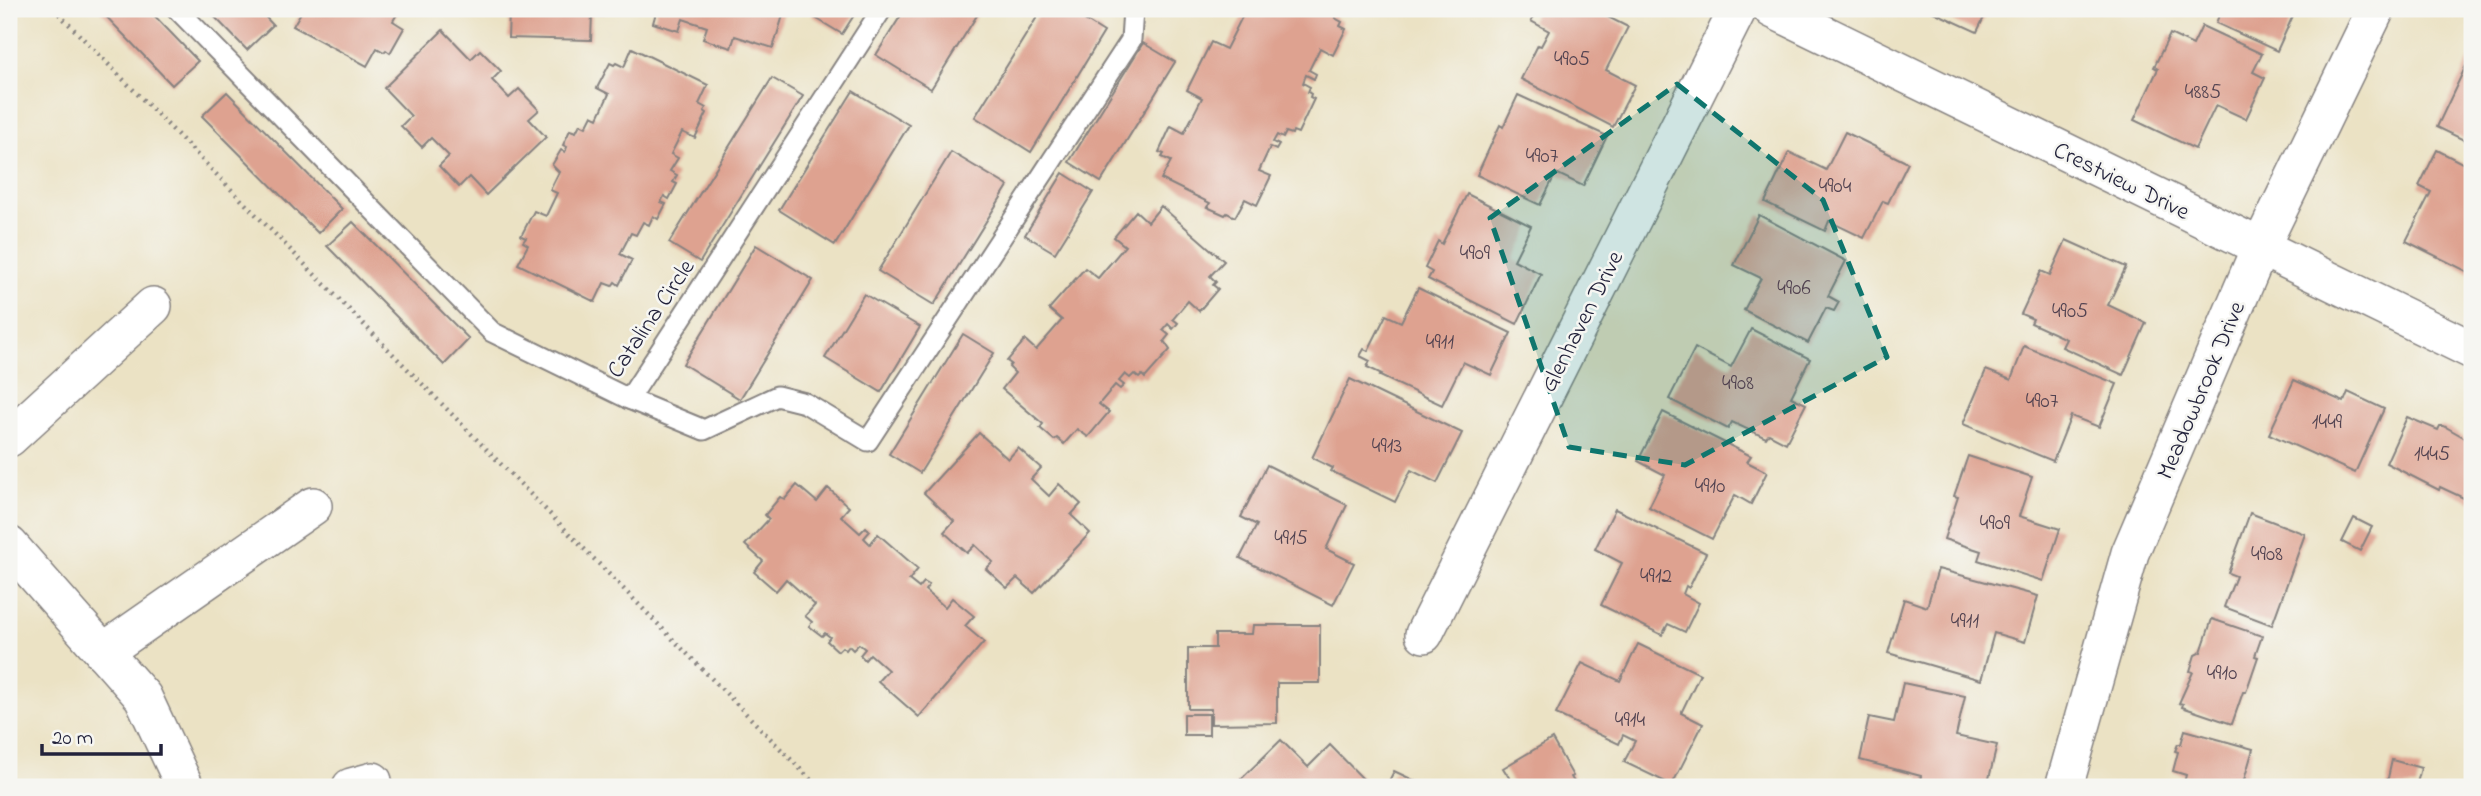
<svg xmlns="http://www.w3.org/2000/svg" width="2481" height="796" viewBox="0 0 2481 796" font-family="'Indie Flower',sans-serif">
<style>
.building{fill:#dea290}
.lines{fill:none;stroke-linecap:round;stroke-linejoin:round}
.service-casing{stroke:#868280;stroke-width:23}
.minor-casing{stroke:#868280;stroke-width:40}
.path{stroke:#868280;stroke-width:4.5;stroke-dasharray:2 5;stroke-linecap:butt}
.service{stroke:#fff;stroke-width:19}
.minor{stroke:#fff;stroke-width:37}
.marked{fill:#0f766e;fill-opacity:0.2;stroke:#0f766e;stroke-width:5;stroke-dasharray:14 9;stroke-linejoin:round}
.labels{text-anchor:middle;stroke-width:5;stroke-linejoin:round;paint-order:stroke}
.number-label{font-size:21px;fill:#514250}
.street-label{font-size:24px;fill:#22223b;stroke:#f6f6f2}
</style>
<rect width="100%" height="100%" fill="#f6f6f2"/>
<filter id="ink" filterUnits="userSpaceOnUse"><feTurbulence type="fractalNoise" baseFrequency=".0143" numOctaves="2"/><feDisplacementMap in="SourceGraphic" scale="14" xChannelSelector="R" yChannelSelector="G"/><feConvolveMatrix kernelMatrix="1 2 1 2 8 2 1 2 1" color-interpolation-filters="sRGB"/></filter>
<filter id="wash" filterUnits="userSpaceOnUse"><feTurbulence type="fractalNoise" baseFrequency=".00686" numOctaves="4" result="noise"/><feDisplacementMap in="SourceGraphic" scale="28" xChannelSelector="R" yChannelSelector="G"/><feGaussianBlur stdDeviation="1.57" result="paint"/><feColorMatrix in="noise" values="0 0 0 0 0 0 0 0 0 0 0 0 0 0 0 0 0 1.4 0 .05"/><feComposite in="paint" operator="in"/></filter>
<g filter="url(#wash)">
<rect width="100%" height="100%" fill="#ebe2c4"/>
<g id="blocks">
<g class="building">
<polygon points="99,9 148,9 198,61 172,85"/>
<polygon points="207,9 258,9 273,25 247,50"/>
<polygon points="303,9 400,9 393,21 404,28 390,53 386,50 384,52 377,48 367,66 293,26"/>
<polygon points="496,9 605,9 605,14 592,13 591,40 508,38 509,13 496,12"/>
<polygon points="657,9 785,9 773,48 735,36 731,48 703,39 707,27 683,19 679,31 653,23"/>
<polygon points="816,9 858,9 842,34 812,16"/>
<polygon points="905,9 981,9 931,89 876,55"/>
<polygon points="1042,9 1067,9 1104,32 1031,152 975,117"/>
<polygon points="1241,9 1340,9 1335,18 1342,22 1340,26 1346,29 1333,55 1320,48 1309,70 1316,74 1314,79 1306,75 1303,83 1310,87 1308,92 1311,94 1310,97 1314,99 1298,133 1293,131 1292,134 1286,132 1283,138 1277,135 1273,142 1279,145 1276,150 1270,147 1259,171 1271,176 1257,205 1245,199 1235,217 1227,213 1225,215 1207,207 1210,203 1161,179 1171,161 1162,157 1164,154 1159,152 1171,126 1184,133 1202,98 1187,90 1211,42 1226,49 1245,11"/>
<polygon points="1537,9 1559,11 1560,9 1592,9 1628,27 1606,70 1635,85 1613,127 1521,79 1538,45 1541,46 1549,31 1531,21"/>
<polygon points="1927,9 1988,9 1977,32"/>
<polygon points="2211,9 2296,9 2277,51 2216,23 2220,13"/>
<polygon points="2202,26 2262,54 2253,72 2265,78 2246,119 2216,105 2195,149 2134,120 2158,69 2154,67 2170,34 2193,45"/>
<polygon points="443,30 471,59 480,50 501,71 492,80 509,98 519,89 539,110 529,119 546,137 486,195 469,177 459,187 439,166 449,156 431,138 422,147 401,126 411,116 384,88"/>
<polygon points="1143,43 1175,62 1101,182 1069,162"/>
<polygon points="632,48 708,85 699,104 706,108 704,111 707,113 695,138 682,132 671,154 678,158 670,171 677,175 673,182 677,184 669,199 664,196 661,202 666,204 658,219 653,216 649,225 643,222 636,235 631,233 620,254 632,260 619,285 615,282 612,286 604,283 595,302 518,264 528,245 523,242 526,238 521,236 534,211 546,216 557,193 550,190 559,172 552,165 561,150 565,152 567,147 563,145 570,130 576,132 580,124 586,127 592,115 598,118 609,94 597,88 610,63 614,65 616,63 624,67"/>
<polygon points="2472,53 2472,144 2437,127"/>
<polygon points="772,78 803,96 700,262 669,243"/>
<polygon points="853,91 909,125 835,245 779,210"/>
<polygon points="227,92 342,209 318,233 202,116"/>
<polygon points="1518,95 1607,136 1583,186 1556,173 1540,205 1477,175 1500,125 1503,127"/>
<polygon points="1845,132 1908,163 1888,203 1883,201 1864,238 1829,221 1825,231 1765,202 1789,152 1826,170"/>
<polygon points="2437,150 2472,168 2472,274 2406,241 2431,192 2419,186"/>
<polygon points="951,152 1008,186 934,305 878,271"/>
<polygon points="1063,173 1093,192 1055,253 1025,235"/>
<polygon points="1467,194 1531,226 1514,260 1541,274 1517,324 1428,279 1432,272 1425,268 1438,241 1442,244"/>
<polygon points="1161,206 1224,261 1210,276 1216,282 1213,285 1218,289 1199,311 1188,301 1173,319 1178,323 1173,329 1168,324 1163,330 1169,335 1164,341 1170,350 1145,378 1142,375 1139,378 1134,374 1130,378 1125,374 1119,381 1124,385 1120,389 1115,385 1099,404 1109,412 1088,437 1077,429 1064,444 1057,438 1054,440 1040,428 1043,424 1002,389 1015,373 1009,367 1011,364 1007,361 1025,340 1036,350 1062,320 1049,309 1085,268 1098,278 1125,246 1114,237 1136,211 1148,222"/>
<polygon points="1759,215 1846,261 1828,296 1839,302 1834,311 1826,308 1808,343 1744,310 1761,278 1734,265"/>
<polygon points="353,222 469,339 444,365 327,246"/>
<polygon points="2066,240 2126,267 2108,305 2146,323 2123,375 2062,347 2066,339 2031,323 2033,319 2021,314 2041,271 2050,275"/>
<polygon points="756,245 813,280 740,399 683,364"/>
<polygon points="1418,288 1511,333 1491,375 1463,362 1442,405 1380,376 1382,374 1367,367 1370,361 1360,356 1364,349 1368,351 1386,315 1401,322"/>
<polygon points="864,294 920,327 881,392 825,358"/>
<polygon points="1751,329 1810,359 1791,397 1806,404 1786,443 1769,434 1766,438 1732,422 1728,429 1669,399 1695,348 1731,367"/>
<polygon points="963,334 994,353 920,473 889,454"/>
<polygon points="2024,346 2117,384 2099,427 2071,416 2053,461 1963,424 1986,370 2011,380"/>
<polygon points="1350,379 1462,433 1437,483 1411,470 1395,502 1331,471 1333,468 1312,458"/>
<polygon points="2294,380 2344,402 2348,392 2384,409 2355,473 2269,434"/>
<polygon points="1663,412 1751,456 1747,462 1767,472 1751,504 1735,495 1712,539 1649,507 1665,475 1638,461"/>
<polygon points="2407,417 2438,430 2440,426 2444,426 2472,442 2472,502 2440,487 2439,490 2386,463"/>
<polygon points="979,433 1008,459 1018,448 1041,468 1031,479 1049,496 1059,484 1081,504 1071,515 1090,533 1034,593 1017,578 1007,588 986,569 993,562 975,545 967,553 944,532 954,521 924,493"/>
<polygon points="1968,456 2032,477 2019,516 2060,529 2043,581 1978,560 1981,551 1944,539 1958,497 1954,496"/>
<polygon points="1267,465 1347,505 1326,549 1354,563 1333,605 1240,558 1257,525 1241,517"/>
<polygon points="797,485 817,502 828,488 849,507 841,516 860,533 866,527 870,531 864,538 870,544 878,534 918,569 909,580 919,588 924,582 929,585 925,590 945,607 952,598 974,616 965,626 984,642 919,717 878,681 888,670 870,654 865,660 860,655 865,649 859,644 853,650 849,646 846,650 842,647 838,651 827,641 830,637 825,633 822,636 809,626 812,622 805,616 815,605 786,579 776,591 754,572 763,561 745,545 769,519 765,515 780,497 785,499"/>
<polygon points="1615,509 1706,553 1689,588 1686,586 1683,594 1699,603 1685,632 1668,624 1662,635 1601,605 1622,563 1595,549"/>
<polygon points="2250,513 2305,534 2272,625 2224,607 2236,576 2228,573"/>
<polygon points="2354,518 2372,527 2360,551 2342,542"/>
<polygon points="1938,569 2038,596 2025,642 1994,633 1981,680 1888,653 1904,599 1927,607"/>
<polygon points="2212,619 2262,636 2255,656 2258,657 2246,692 2243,692 2232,724 2182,707 2183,704 2179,703 2193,672 2190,671 2195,655 2201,652"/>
<polygon points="1253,625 1320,625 1320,683 1277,683 1277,723 1211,724 1211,709 1188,709 1188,648 1215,648 1215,634 1252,634"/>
<polygon points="1638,644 1700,674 1681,713 1703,724 1672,785 1624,762 1635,741 1623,735 1619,744 1556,714 1582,663 1620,681"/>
<polygon points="1903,683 1965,696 1956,736 1997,745 1987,787 1929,787 1919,785 1921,776 1860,760 1869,717 1894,722"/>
<rect x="1184" y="714" width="25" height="21"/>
<polygon points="2185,730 2253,749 2242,787 2183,787 2186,775 2173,771 2178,752 2175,751 2178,744 2181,744"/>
<polygon points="1552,739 1573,776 1571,777 1577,787 1515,787 1503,768"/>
<polygon points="1281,740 1308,767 1330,745 1369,785 1367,787 1233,787"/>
<polygon points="2392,760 2421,768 2416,787 2386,787"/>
<polygon points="1394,771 1428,787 1386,787"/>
</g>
</g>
</g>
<g filter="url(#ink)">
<use href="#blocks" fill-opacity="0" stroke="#868280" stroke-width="2"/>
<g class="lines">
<defs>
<g id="service">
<polyline points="177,9 492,332 629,399 882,9"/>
<polyline points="629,399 704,430 777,396 805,403 868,441 1131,40 1133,9"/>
</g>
<g id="minor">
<polyline points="1772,9 2472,350"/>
<polyline points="9,438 153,306"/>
<polyline points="9,545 143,697 185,787"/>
<polyline points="1424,634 1738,9"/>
<polyline points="103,652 313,506"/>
<polyline points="351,787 373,781"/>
<polyline points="2064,787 2130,553 2260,248 2376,9"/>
</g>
</defs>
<use href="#service" class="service-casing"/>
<use href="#minor" class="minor-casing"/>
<polyline class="path" points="54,9 818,787"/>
<use href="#service" class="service"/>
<use href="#minor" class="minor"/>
</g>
</g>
<path class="marked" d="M1677,84L1823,200L1887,357L1685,465L1569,447L1490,218Z"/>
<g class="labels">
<g class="number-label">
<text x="1572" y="65">4905</text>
<text x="2203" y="98">4885</text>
<text x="1542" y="162">4907</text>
<text x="1835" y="192">4904</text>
<text x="1475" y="259">4909</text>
<text x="1794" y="294">4906</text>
<text x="2070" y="317">4905</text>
<text x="1440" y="348">4911</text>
<text x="1738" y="389">4908</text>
<text x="2042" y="407">4907</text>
<text x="2327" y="428">1449</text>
<text x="1387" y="452">4913</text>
<text x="2432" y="460">1445</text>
<text x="1710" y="492">4910</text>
<text x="1995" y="529">4909</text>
<text x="1291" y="544">4915</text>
<text x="2267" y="560">4908</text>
<text x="1656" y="582">4912</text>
<text x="1965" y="627">4911</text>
<text x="2222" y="679">4910</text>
<text x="1630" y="726">4914</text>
</g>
<g class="street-label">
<text transform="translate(2122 180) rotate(26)" y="8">Crestview Drive</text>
<text transform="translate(650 318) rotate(-56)" y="8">Catalina Circle</text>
<text transform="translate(1581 321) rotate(-63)" y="8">Glenhaven Drive</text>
<text transform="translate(2200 390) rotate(-67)" y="8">Meadowbrook Drive</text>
</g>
</g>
<rect width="2481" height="796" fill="none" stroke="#f6f6f2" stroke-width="35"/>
<path d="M42 744v10h119v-10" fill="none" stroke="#22223b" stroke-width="3.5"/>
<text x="52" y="744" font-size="21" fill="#22223b" stroke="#f6f6f2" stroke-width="5" paint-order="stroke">20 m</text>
</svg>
